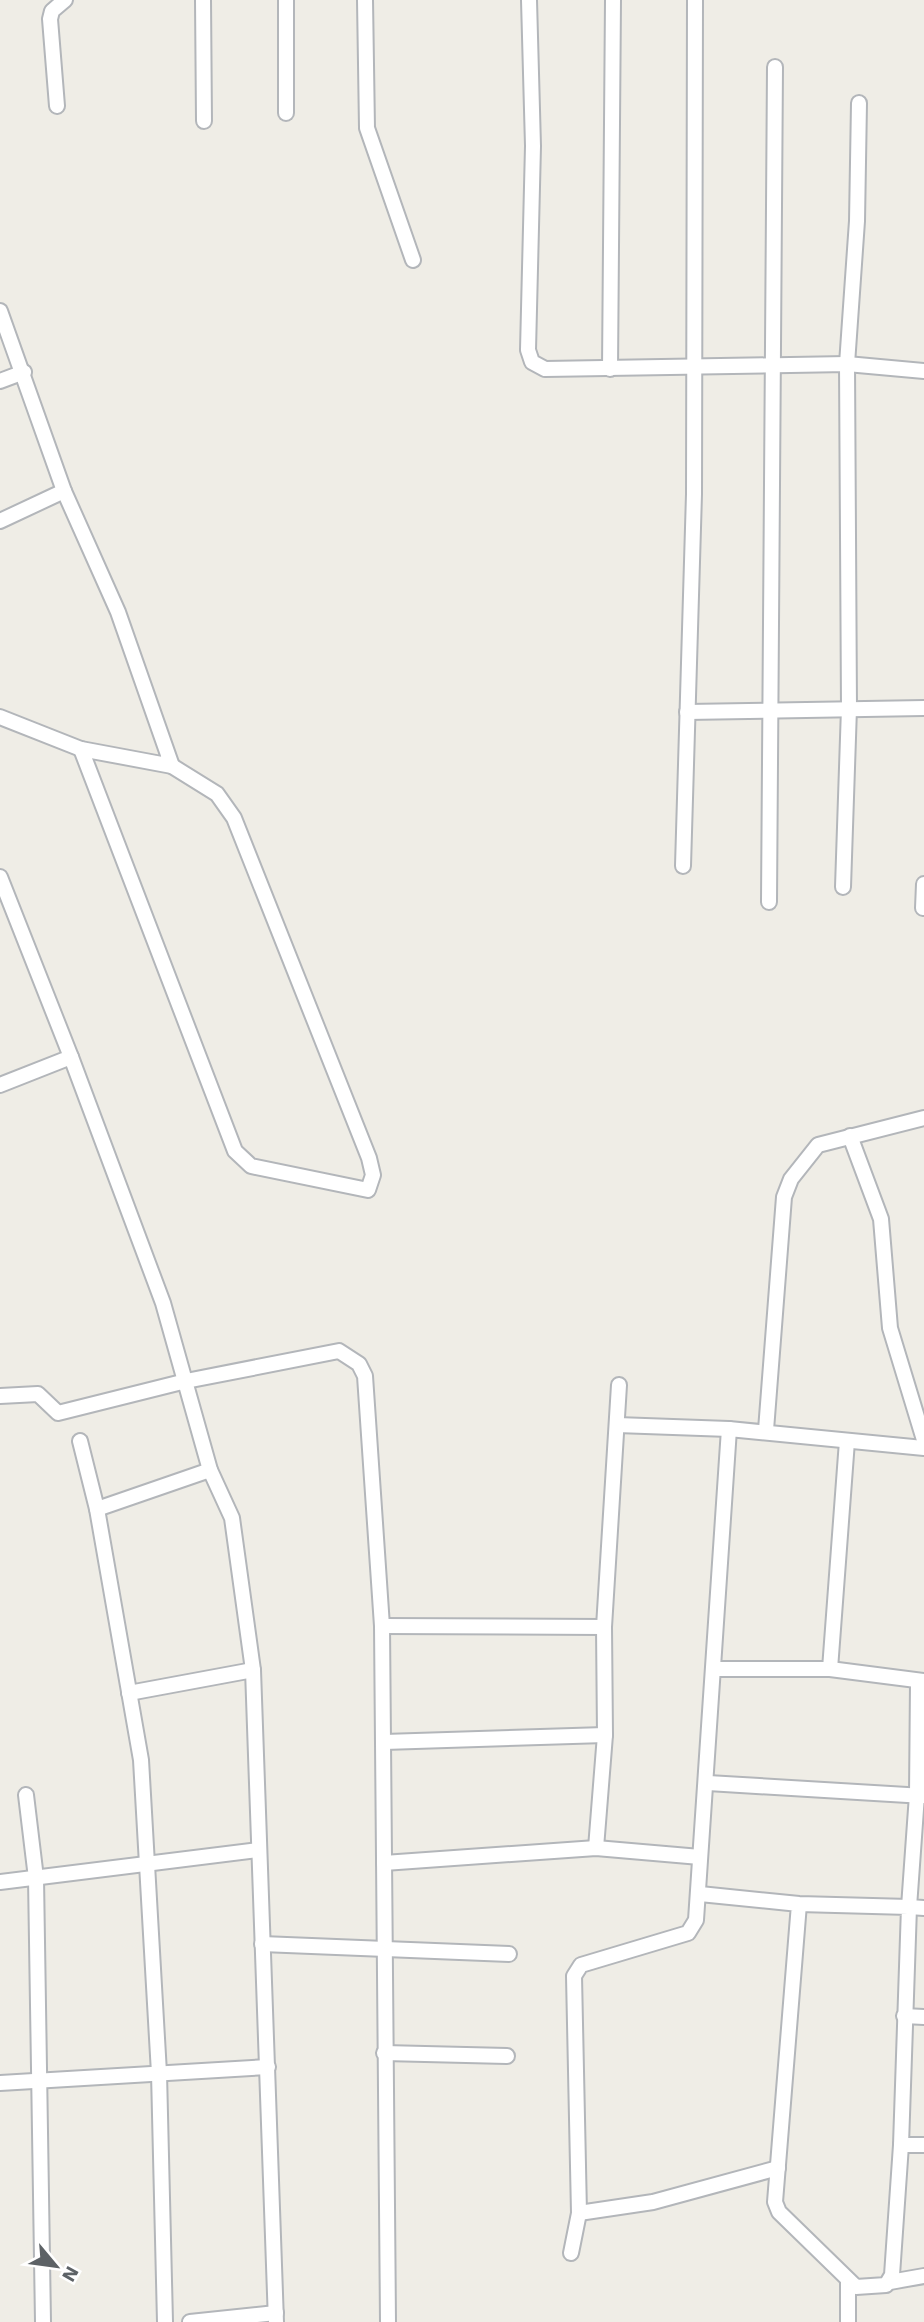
<svg xmlns="http://www.w3.org/2000/svg" width="924" height="2322" viewBox="0 0 924 2322" font-family="'Work Sans',sans-serif">
<style>
.lines{fill:none;stroke-linecap:round;stroke-linejoin:round}
.minor-casing{stroke:#b3b6ba;stroke-width:18}
.minor{stroke:#fff;stroke-width:14}
</style>
<rect width="100%" height="100%" fill="#efede6"/>
<g class="lines">
<defs>
<g id="minor">
<polyline points="203,0 204,121"/>
<polyline points="286,0 286,113"/>
<polyline points="365,0 367,128 413,260"/>
<polyline points="529,0 533,146 528,350 532,362 545,369 847,364 924,371"/>
<polyline points="57,106 50,19 52,11 65,0"/>
<polyline points="0,311 64,491 118,612 172,766 81,749 0,717"/>
<polyline points="610,369 613,0"/>
<polyline points="0,381 24,372"/>
<polyline points="0,521 64,491"/>
<polyline points="687,712 924,708"/>
<polyline points="81,749 235,1151 251,1166 368,1190 373,1175 369,1158 234,818 217,794 172,766"/>
<polyline points="683,866 694,494 695,0"/>
<polyline points="0,877 71,1057 0,1085"/>
<polyline points="843,887 849,708 847,364 857,221 859,103"/>
<polyline points="769,902 775,67"/>
<polyline points="923,908 924,884"/>
<polyline points="71,1057 163,1303 210,1470 232,1518 253,1670 276,2322"/>
<polyline points="850,1136 881,1219 890,1328 924,1440"/>
<polyline points="0,1396 38,1394 58,1413 186,1381 339,1351 359,1364 365,1376 382,1626 388,2322"/>
<polyline points="617,1425 729,1429"/>
<polyline points="766,1430 784,1197 791,1179 818,1145 924,1118"/>
<polyline points="80,1441 97,1509 141,1760 159,2073 165,2322"/>
<polyline points="97,1509 210,1470"/>
<polyline points="382,1626 604,1627"/>
<polyline points="715,1669 830,1669 924,1681"/>
<polyline points="830,1669 847,1441"/>
<polyline points="918,1683 917,1795 909,1907 924,1908"/>
<polyline points="129,1693 253,1670"/>
<polyline points="384,1742 605,1735"/>
<polyline points="708,1783 924,1796"/>
<polyline points="26,1795 36,1878 43,2322"/>
<polyline points="596,1848 605,1735 604,1627 619,1385"/>
<polyline points="384,1863 596,1848 700,1857"/>
<polyline points="0,1882 258,1850"/>
<polyline points="700,1894 799,1904 909,1907 901,2145 892,2275 886,2285 856,2287 779,2212 775,2202 799,1904"/>
<polyline points="262,1944 509,1954"/>
<polyline points="904,2016 924,2017"/>
<polyline points="384,2053 507,2056"/>
<polyline points="0,2083 268,2067"/>
<polyline points="901,2145 924,2145"/>
<polyline points="579,2213 653,2202 778,2168"/>
<polyline points="571,2253 579,2213 574,1976 581,1965 688,1933 696,1920 729,1429 924,1448"/>
<polyline points="890,2282 924,2276"/>
<polyline points="190,2322 276,2313"/>
<polyline points="848,2322 848,2281"/>
</g>
</defs>
<use href="#minor" class="minor-casing"/>
<use href="#minor" class="minor"/>
</g>
<g transform="translate(56 2266) rotate(119)" stroke="#ffffff" stroke-width="5" paint-order="stroke">
<path d="M0-5L12 26L0 18L-12 26Z" fill="#5d6266"/>
<text y="-10" font-size="19" font-weight="bold" text-anchor="middle" fill="#5d6266">N</text>
</g>
</svg>
